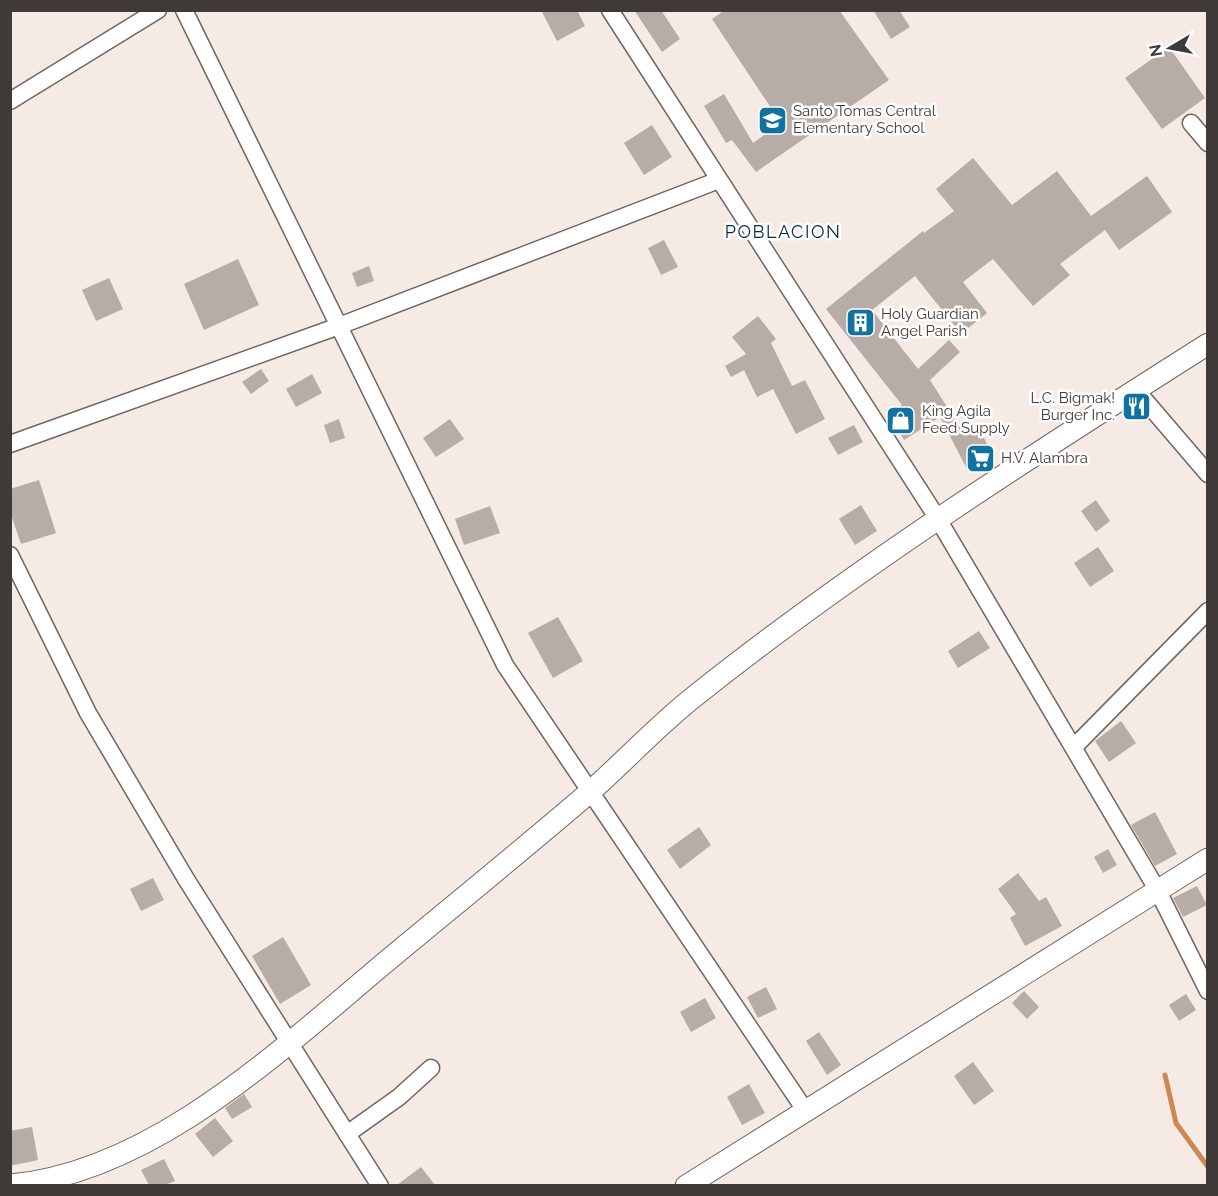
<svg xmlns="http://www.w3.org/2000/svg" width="1218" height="1196" viewBox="0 0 1218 1196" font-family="Raleway,sans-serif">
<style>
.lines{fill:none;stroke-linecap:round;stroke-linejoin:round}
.stream{stroke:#ce8854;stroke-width:5}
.building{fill:#b7ada6}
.minor-casing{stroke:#6f6660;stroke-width:19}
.tertiary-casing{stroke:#6f6660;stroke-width:23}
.minor{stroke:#fff;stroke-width:16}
.tertiary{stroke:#fff;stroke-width:21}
.labels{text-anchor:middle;stroke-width:5;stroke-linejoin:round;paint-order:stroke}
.poi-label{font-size:15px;fill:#3f3a38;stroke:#fff;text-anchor:start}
.quarter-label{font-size:18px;letter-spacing:1.5px;fill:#012d43;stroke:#fff}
</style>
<rect width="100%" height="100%" fill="#f6ebe4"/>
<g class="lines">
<polyline class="stream" points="1165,1075 1176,1123 1208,1167"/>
</g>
<g class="building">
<polygon points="541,10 577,10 585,26 557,41"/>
<polygon points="634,10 661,10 680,39 662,52"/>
<polygon points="725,10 839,10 889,80 756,172 732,140 726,143 704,106 724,94 753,143 781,123 712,19"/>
<polygon points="873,10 899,10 910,27 891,39"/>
<polygon points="1169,47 1205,98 1162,129 1125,78"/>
<polygon points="652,125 672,157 644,175 624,143"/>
<polygon points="973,158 1012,205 1057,171 1091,216 1147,176 1172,212 1119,250 1105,230 1060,264 1070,275 1033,306 993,259 963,282 987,313 961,334 915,276 872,310 918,369 949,340 960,352 930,380 963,432 977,425 994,457 968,471 940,417 904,440 888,414 902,405 826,309 923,231 924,233 954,211 936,189"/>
<polygon points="664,240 678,267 661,275 648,248"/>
<polygon points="238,259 259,305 204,330 184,284"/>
<polygon points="369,266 374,281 357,287 352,273"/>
<polygon points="109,278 123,309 96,321 82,290"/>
<polygon points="758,316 776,339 771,343 792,386 805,380 825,419 796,434 773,389 757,397 744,370 731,377 725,366 746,354 732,337"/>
<polygon points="261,369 269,381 251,394 242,382"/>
<polygon points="312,374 322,393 296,407 286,389"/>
<polygon points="339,419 345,438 330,443 324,425"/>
<polygon points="450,419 464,439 436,457 423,438"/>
<polygon points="854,425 863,442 838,455 828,438"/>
<polygon points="39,480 56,533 21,544 10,512 10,489"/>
<polygon points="1096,500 1110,521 1096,532 1081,511"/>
<polygon points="861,505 877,531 855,545 839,519"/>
<polygon points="490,506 500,533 464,545 455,519"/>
<polygon points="1098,547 1114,571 1090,587 1074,563"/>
<polygon points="558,617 583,661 553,678 528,633"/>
<polygon points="979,631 990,648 958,668 948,651"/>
<polygon points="1121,721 1136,743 1109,762 1095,741"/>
<polygon points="1155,812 1177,854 1155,866 1131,825"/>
<polygon points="699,827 711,845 680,869 667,850"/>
<polygon points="1108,849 1117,865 1103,873 1094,857"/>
<polygon points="1018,873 1039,901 1046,897 1062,926 1025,946 1010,918 1016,914 998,889"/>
<polygon points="153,878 164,900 141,911 130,889"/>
<polygon points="1197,886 1207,905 1183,917 1173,898"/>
<polygon points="283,937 311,985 280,1004 252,956"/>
<polygon points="766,987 777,1009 758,1018 747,997"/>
<polygon points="1024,991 1039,1007 1027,1019 1012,1003"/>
<polygon points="1186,994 1196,1010 1179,1021 1169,1005"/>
<polygon points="705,998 716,1018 691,1032 680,1012"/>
<polygon points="819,1032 841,1065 827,1075 806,1041"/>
<polygon points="973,1062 994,1091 974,1105 954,1076"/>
<polygon points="749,1084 765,1113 742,1125 727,1097"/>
<polygon points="244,1094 252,1107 232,1119 225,1108"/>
<polygon points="215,1118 233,1141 213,1157 195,1134"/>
<polygon points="32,1127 38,1160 10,1166 10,1131"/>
<polygon points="164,1159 175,1181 165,1185 149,1185 141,1170"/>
<polygon points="421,1167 435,1185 397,1185"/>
</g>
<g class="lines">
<defs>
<g id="minor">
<polyline points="184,10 505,665 805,1110"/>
<polyline points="610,10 938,519 1158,891 1208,991"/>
<polyline points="10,101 158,10"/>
<polyline points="1191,123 1208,143"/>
<polyline points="1136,390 1208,474"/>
<polyline points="10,444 339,326 719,180"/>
<polyline points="10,555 88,713 186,879 380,1186"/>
<polyline points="1074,747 1208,611"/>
<polyline points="347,1134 399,1097 431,1068"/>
</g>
<g id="tertiary">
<path d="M10,1185C148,1173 273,1057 375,971C447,911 520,852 591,791C626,760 658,725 695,696C857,567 1033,455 1208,344"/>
<polyline points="686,1186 1208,859"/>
</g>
</defs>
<use href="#minor" class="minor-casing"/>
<use href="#tertiary" class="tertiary-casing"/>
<use href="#minor" class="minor"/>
<use href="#tertiary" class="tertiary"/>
</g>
<defs>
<symbol id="school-square" viewBox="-11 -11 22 22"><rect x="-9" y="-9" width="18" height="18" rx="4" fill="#12729f" stroke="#fff"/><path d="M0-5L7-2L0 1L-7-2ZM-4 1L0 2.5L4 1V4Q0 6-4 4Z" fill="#fff"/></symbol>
<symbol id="building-square" viewBox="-11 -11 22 22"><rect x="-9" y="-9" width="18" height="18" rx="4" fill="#12729f" stroke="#fff"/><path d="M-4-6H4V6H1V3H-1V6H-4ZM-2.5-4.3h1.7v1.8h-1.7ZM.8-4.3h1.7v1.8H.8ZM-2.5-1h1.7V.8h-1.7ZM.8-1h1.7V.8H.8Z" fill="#fff"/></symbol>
<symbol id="restaurant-square" viewBox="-11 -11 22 22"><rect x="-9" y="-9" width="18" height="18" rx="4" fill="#12729f" stroke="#fff"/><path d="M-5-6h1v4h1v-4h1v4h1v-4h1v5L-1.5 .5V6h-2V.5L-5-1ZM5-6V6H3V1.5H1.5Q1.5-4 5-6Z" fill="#fff"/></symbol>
<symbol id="shop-square" viewBox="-11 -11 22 22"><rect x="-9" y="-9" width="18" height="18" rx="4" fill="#12729f" stroke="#fff"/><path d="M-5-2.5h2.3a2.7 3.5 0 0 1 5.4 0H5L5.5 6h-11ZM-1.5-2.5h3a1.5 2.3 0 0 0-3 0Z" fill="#fff"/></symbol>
<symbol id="supermarket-square" viewBox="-11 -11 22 22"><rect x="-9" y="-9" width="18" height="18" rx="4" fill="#12729f" stroke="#fff"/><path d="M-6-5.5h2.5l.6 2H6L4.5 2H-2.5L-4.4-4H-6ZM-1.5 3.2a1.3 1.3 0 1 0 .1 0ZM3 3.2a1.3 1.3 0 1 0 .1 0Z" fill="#fff"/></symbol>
</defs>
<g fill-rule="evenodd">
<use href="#school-square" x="756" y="104" width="33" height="33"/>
<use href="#building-square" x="844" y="306" width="33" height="33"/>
<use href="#restaurant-square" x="1120" y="390" width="33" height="33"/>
<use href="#shop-square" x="884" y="404" width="33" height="33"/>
<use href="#supermarket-square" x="964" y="442" width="33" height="33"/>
</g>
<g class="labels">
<g class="poi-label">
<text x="793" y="116">Santo Tomas Central<tspan x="793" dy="17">Elementary School</tspan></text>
<text x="881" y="319">Holy Guardian<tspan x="881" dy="17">Angel Parish</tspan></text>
<text x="1115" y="403" text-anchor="end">L.C. Bigmak!<tspan x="1115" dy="17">Burger Inc.</tspan></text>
<text x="922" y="416">King Agila<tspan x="922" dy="17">Feed Supply</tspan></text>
<text x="1001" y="463">H.V. Alambra</text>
</g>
<g class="quarter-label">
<text x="783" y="238">POBLACION</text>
</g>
</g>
<rect width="1218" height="1196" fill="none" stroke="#3f3a38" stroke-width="24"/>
<g transform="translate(1170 48) rotate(260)" stroke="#ffffff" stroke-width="4.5" paint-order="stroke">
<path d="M0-4.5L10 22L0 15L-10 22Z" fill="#3f3a38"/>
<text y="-9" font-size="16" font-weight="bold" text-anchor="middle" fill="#3f3a38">N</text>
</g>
</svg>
